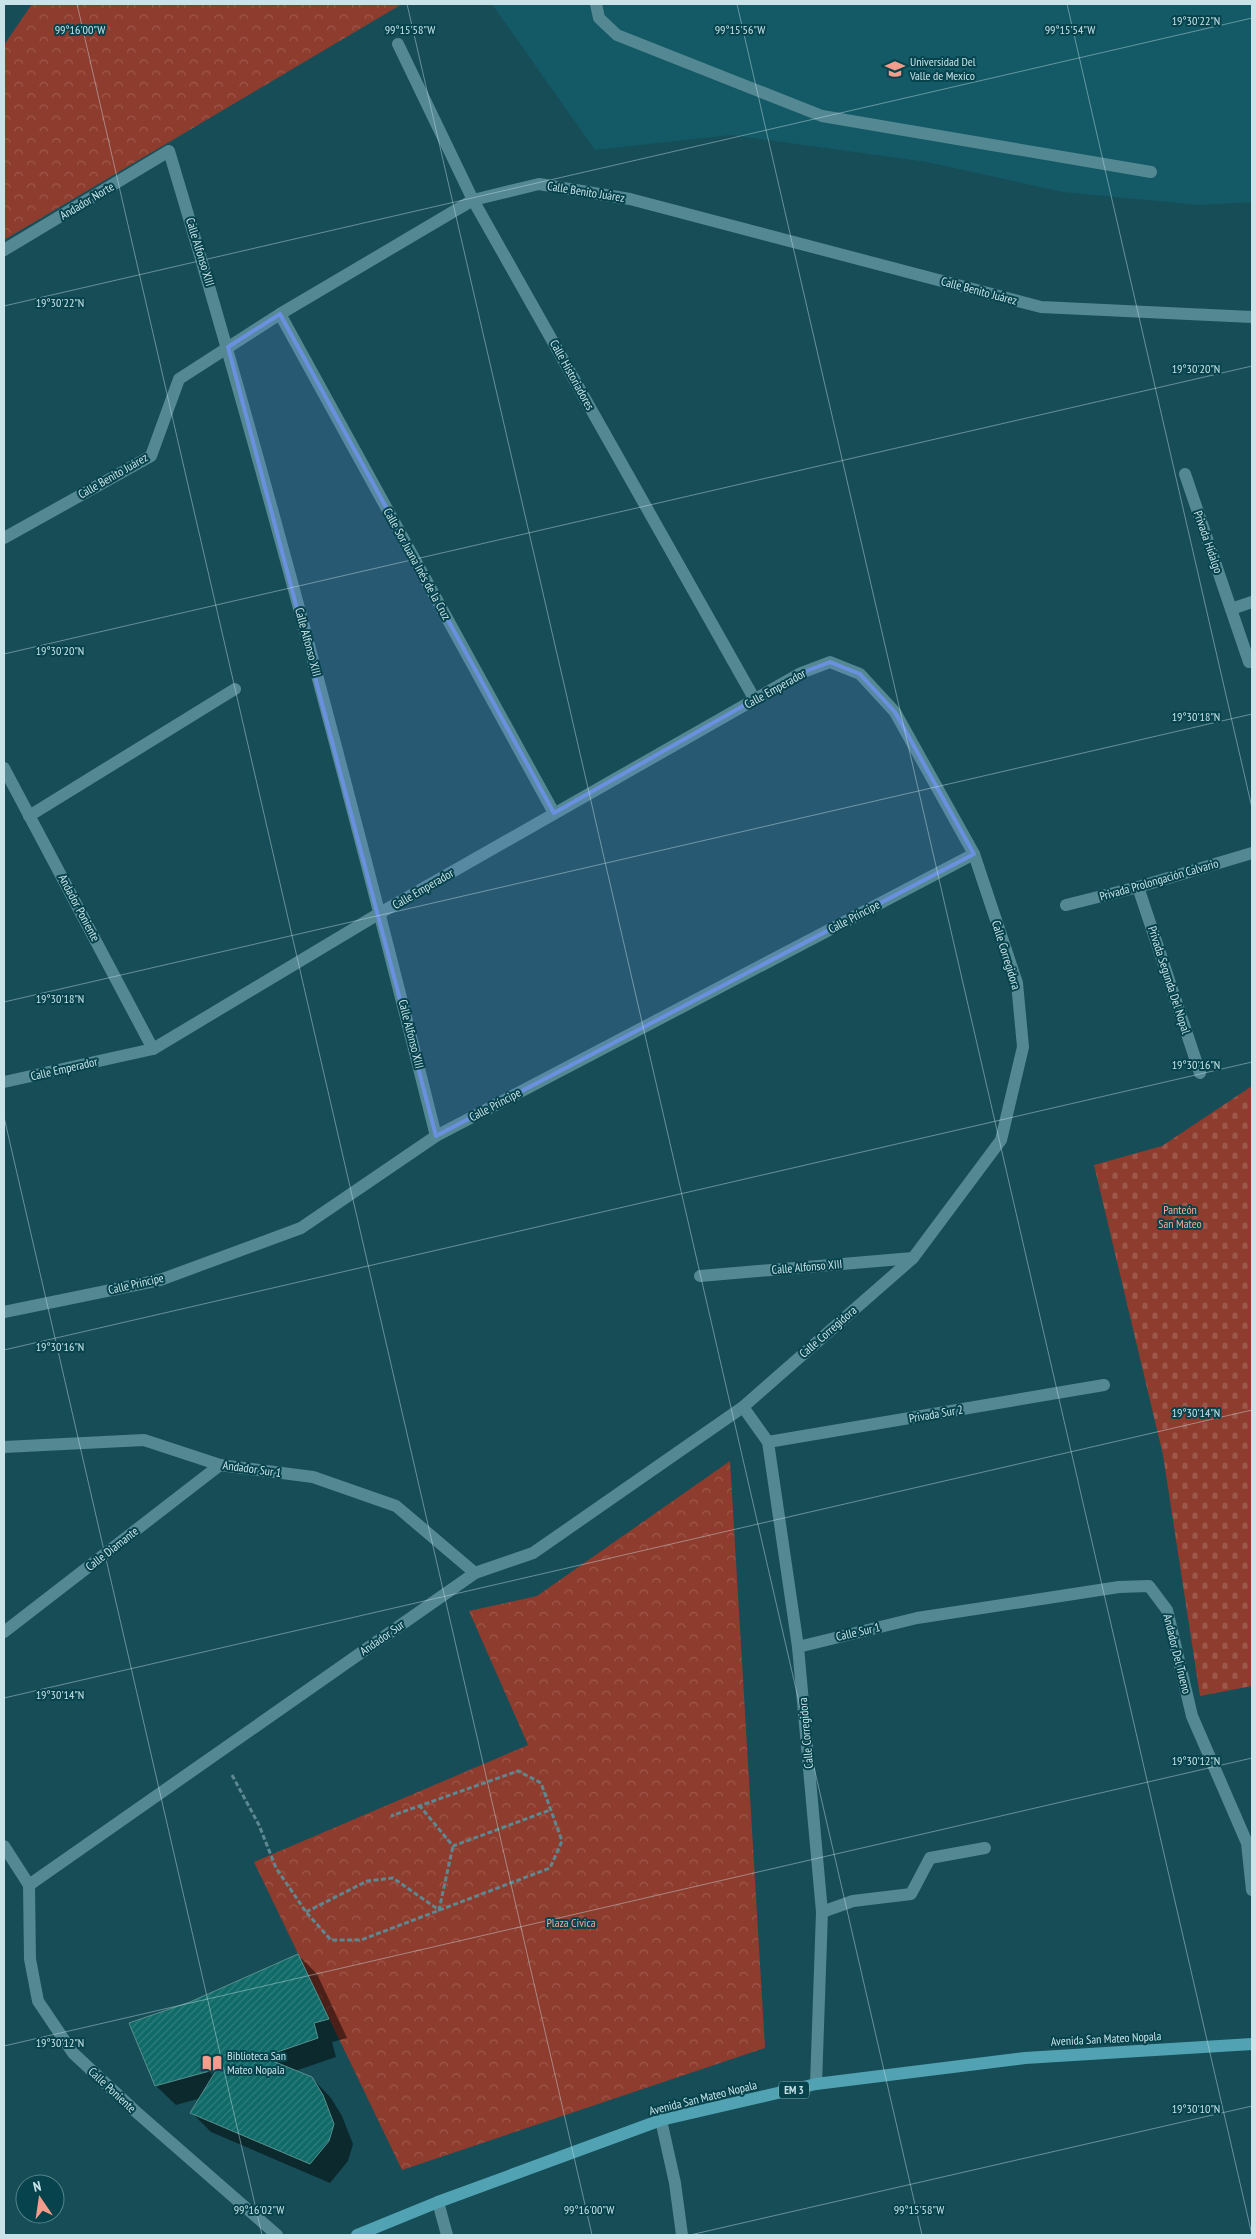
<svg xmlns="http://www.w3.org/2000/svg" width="1256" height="2239" viewBox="0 0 1256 2239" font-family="'PT Sans Narrow',sans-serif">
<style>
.built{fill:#145a66}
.cemetery{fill:url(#cemetery-stones)}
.park{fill:url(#park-crowns)}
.shadow{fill:#0007}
.building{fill:url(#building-hatch);stroke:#5a908e}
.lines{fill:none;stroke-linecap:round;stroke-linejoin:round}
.path{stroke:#5d8891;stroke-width:3;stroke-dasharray:5 2.5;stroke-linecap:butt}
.service{stroke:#548893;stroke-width:12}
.minor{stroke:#548893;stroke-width:12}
.tertiary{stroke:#548893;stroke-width:12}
.primary{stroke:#51a3b3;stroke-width:12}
.marked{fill:#6a91e0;fill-opacity:0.2;stroke:#6a91e0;stroke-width:4;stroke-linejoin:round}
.ticks{fill:none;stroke:#c9e3e9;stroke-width:1;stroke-opacity:0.45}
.labels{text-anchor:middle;stroke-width:4;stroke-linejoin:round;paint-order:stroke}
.shield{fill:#07434c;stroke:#8fb3ba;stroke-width:1}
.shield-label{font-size:11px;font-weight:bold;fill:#c9e3e9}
.poi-label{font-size:12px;fill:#c9e3e9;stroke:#07434c;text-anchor:start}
.street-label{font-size:12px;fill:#c9e3e9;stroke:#07434c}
.park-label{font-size:12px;fill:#f6a898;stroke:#07434c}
.ticks-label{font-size:12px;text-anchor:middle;fill:#c9e3e9;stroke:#07434c;stroke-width:4;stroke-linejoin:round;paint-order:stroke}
</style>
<defs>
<pattern id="cemetery-stones" width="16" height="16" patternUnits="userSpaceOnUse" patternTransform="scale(1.25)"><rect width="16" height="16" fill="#8e3c2d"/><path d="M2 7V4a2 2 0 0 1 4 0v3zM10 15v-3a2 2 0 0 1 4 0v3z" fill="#9d584b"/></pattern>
<pattern id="park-crowns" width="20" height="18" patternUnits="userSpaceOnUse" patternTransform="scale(1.25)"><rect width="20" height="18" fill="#8e3c2d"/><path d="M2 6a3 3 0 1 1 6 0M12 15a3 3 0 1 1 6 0" fill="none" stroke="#9d584b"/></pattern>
<pattern id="building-hatch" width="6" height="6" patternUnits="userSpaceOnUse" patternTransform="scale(1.25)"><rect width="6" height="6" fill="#0f6a68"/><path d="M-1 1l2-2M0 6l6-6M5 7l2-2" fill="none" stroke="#317f7e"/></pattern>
</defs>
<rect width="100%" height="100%" fill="#174d57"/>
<polygon class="built" points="492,4 1252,4 1252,202 1200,205 1063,192 927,162 731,135 595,150"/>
<polygon class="cemetery" points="1252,1086 1252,1686 1200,1696 1163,1455 1094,1165 1162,1146"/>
<g class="park">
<polygon points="32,4 402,4 4,240 4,45"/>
<polygon points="730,1461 765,2048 402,2170 254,1862 528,1745 469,1611 537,1596"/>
</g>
<polygon class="shadow" points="298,1955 317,1974 347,2038 332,2042 336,2057 295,2071 312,2078 331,2098 342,2116 353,2144 348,2161 330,2183 211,2132 192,2113 201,2098 176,2105 156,2086 190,2004"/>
<polygon class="building" points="298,1954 329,2019 314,2023 318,2038 263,2057 312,2077 323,2095 334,2124 329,2141 310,2164 190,2113 217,2069 155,2086 129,2023 190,2002"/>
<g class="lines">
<g class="path">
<polyline points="232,1775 259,1825 276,1868 306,1912 331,1940 361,1940 550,1868 562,1841 541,1783 518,1771 391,1816"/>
<polyline points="419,1805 453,1846 550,1810"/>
<polyline points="306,1912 367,1881 393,1878 439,1910 453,1846"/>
</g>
<polyline class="service" points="596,4 599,18 617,35 822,116 1151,172"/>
<g class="minor">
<polyline points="398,44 473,200 755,700"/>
<path d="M4,250L169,151C267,477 353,806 436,1136"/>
<polyline points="280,314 554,813"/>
<polyline points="1185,474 1249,662"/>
<polyline points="4,538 151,456 179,379 280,314 473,200 539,184 630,199 1041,307 1252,317"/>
<polyline points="1231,609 1252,602"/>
<polyline points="4,768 153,1049"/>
<polyline points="29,816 235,689"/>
<polyline points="1138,887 1200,1073"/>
<polyline points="1066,905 1138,887 1252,853"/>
<polyline points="4,1082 153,1049 380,913 801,673 830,662 860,674 895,712 974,854 1017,983 1023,1047 1001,1140 913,1258 743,1407 533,1553 475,1573"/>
<polyline points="700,1276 913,1258"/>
<polyline points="4,1312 160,1280 301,1228 436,1136 974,854"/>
<polyline points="743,1407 768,1442 798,1647 822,1912 816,2084"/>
<polyline points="768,1442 1104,1385"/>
<polyline points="4,1447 144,1440 220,1465"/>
<polyline points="4,1632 220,1465"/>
<polyline points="798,1647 917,1618 1119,1587 1149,1586 1167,1610 1192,1716 1247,1843 1252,1890"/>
<polyline points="4,1846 29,1885 30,1959 38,2001 73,2053 134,2110 277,2235"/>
<polyline points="822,1912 853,1901 911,1894 930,1858 985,1848"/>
<polyline points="661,2120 675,2183 682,2235"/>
<polyline points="438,2202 447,2235"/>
</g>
<polyline class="tertiary" points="29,1885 475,1573 396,1506 313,1477 220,1465"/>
<polyline class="primary" points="357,2235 438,2202 661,2120 816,2084 1025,2058 1252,2044"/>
</g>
<path class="marked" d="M280,314L554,813L801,673L830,662L860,674L895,712L974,854L436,1136L228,347Z"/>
<path class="ticks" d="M77,4L592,2235M407,4L922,2235M737,4L1252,2235M1067,4L1252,808M4,306L1252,18M4,654L1252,366M4,1002L1252,714M4,1117L262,2235M4,1350L1252,1062M4,1698L1252,1410M4,2046L1252,1758M690,2235L1252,2106"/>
<defs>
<symbol id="university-bare" viewBox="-9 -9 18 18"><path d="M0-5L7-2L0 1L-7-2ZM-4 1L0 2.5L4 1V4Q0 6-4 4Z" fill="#f49d8c" stroke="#07434c" stroke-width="2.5" paint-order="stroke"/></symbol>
<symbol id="library-bare" viewBox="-9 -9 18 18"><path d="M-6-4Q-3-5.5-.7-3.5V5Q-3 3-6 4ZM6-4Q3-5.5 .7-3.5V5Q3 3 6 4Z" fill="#f49d8c" stroke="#07434c" stroke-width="2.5" paint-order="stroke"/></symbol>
</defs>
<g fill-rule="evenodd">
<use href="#university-bare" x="881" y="55" width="28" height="28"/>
<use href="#library-bare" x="198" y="2049" width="28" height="28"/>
</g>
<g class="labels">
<rect class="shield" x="779" y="2081.5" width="30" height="17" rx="4"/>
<g class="shield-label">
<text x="794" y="2094">EM 3</text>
</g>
<g class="poi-label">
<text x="910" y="66">Universidad Del<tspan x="910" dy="14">Valle de Mexico</tspan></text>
<text x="227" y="2060">Biblioteca San<tspan x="227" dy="14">Mateo Nopala</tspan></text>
</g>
<g class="street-label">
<text transform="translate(586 192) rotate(9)" y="4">Calle Benito Juárez</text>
<text transform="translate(87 201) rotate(-31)" y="4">Andador Norte</text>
<text transform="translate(200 252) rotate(73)" y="4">Calle Alfonso XIII</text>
<text transform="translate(979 291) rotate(15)" y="4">Calle Benito Juárez</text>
<text transform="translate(572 375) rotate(61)" y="4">Calle Historiadores</text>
<text transform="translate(113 476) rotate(-30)" y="4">Calle Benito Juárez</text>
<text transform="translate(1208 542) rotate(71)" y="4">Privada Hidalgo</text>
<text transform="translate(417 564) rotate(61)" y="4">Calle Sor Juana Inés de la Cruz</text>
<text transform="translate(308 642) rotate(75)" y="4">Calle Alfonso XIII</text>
<text transform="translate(775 689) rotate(-29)" y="4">Calle Emperador</text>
<text transform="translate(1159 880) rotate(-16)" y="4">Privada Prolongación Calvario</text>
<text transform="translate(423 889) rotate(-30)" y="4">Calle Emperador</text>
<text transform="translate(79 908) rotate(62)" y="4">Andador Poniente</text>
<text transform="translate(854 917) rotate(-28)" y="4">Calle Príncipe</text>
<text transform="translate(1006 955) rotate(73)" y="4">Calle Corregidora</text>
<text transform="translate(1169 980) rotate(72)" y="4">Privada Segunda Del Nopal</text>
<text transform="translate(411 1034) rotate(76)" y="4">Calle Alfonso XIII</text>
<text transform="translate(64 1069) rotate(-13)" y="4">Calle Emperador</text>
<text transform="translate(495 1105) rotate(-28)" y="4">Calle Príncipe</text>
<text transform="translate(807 1267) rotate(-5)" y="4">Calle Alfonso XIII</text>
<text transform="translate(136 1284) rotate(-13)" y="4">Calle Príncipe</text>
<text transform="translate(828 1332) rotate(-41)" y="4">Calle Corregidora</text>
<text transform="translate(936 1414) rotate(-10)" y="4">Privada Sur 2</text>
<text transform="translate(252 1469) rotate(8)" y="4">Andador Sur 1</text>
<text transform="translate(112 1549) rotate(-38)" y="4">Calle Diamante</text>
<text transform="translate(858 1632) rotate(-13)" y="4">Calle Sur 1</text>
<text transform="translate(382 1638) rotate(-35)" y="4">Andador Sur</text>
<text transform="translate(1177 1654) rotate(76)" y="4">Andador Del Trueno</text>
<text transform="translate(806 1733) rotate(-95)" y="4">Calle Corregidora</text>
<text transform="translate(1106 2039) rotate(-3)" y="4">Avenida San Mateo Nopala</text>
<text transform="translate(112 2090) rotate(43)" y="4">Calle Poniente</text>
<text transform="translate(703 2098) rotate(-14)" y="4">Avenida San Mateo Nopala</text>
</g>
<g class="park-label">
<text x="1180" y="1214">Panteón<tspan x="1180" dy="14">San Mateo</tspan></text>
<text x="571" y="1927">Plaza Civica</text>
</g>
</g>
<g class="ticks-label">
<text x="1196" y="25">19°30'22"N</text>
<text x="80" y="34">99°16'00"W</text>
<text x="410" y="34">99°15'58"W</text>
<text x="740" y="34">99°15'56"W</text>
<text x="1070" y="34">99°15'54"W</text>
<text x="60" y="307">19°30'22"N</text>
<text x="1196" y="373">19°30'20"N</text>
<text x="60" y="655">19°30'20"N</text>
<text x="1196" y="721">19°30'18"N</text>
<text x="60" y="1003">19°30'18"N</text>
<text x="1196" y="1069">19°30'16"N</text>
<text x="60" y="1351">19°30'16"N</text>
<text x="1196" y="1417">19°30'14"N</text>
<text x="60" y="1699">19°30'14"N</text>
<text x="1196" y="1765">19°30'12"N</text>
<text x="60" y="2047">19°30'12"N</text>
<text x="1196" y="2113">19°30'10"N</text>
<text x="259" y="2214">99°16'02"W</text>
<text x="589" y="2214">99°16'00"W</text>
<text x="919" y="2214">99°15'58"W</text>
</g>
<rect width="1256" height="2239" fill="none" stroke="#c9e3e9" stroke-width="10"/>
<g transform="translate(40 2199) rotate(347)"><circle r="24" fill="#07434c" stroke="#55838b"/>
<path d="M0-4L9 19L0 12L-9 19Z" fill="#f49d8c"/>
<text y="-8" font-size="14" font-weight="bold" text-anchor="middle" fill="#c9e3e9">N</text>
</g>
</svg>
